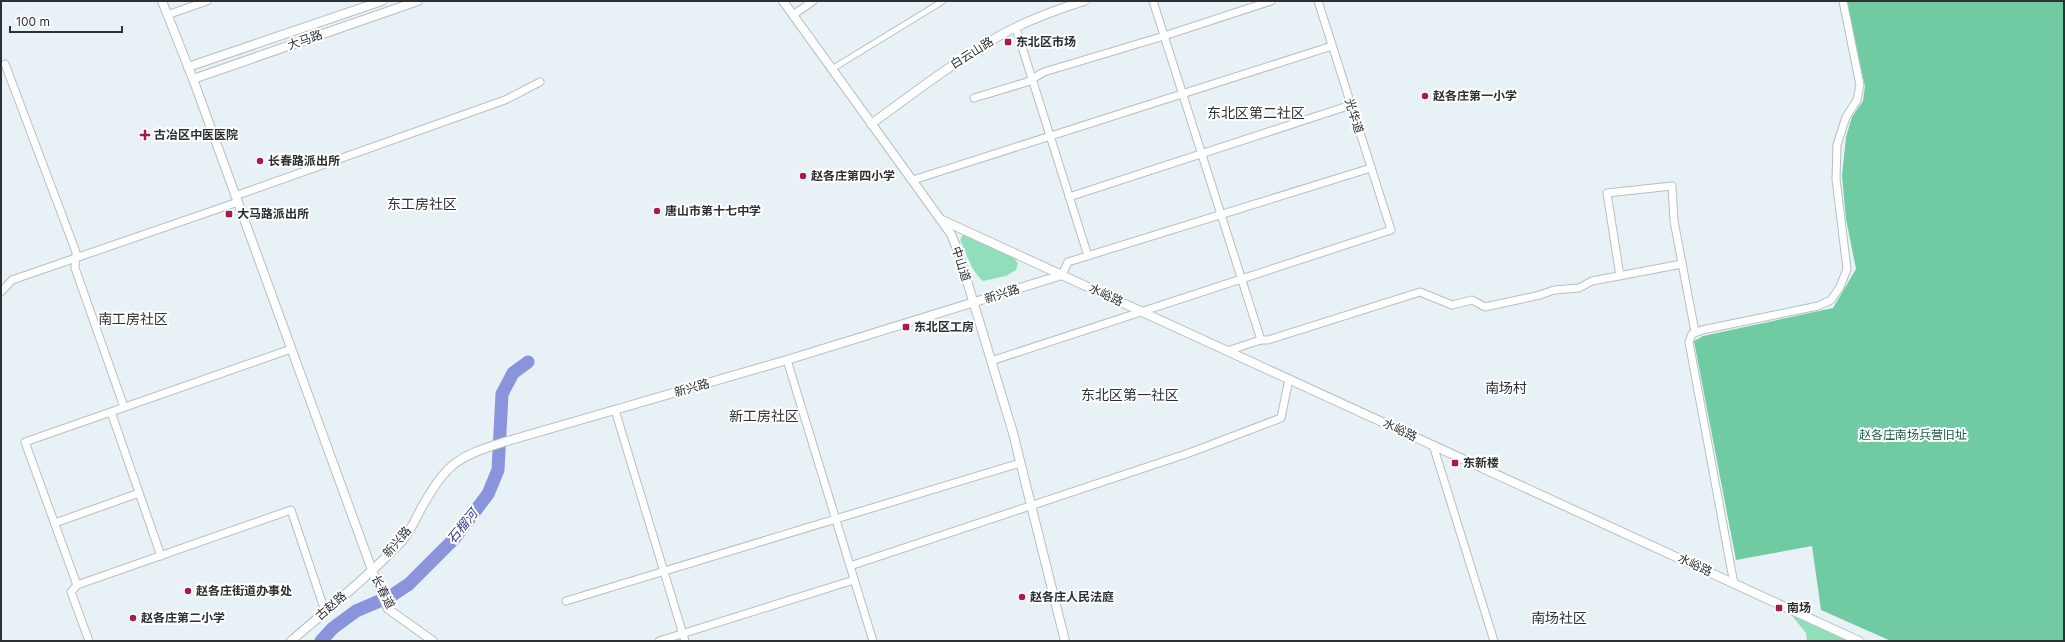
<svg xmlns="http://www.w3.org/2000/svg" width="2065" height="642" viewBox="0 0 2065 642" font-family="Inter,'Noto Sans SC',sans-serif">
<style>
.green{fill:#8fdfba}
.forest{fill:#70cba3}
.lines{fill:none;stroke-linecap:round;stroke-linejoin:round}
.river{stroke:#8a93db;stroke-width:13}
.pedestrian-casing{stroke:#b5c0c3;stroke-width:7}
.minor-casing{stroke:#b5c0c3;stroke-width:9}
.tertiary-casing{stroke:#b5c0c3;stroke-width:10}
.pedestrian{stroke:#fff;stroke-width:5}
.minor{stroke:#fff;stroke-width:7}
.tertiary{stroke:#fff;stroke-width:8}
.poi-dot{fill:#a81854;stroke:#fff;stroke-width:1.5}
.labels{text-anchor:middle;stroke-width:4;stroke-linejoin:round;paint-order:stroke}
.street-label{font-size:12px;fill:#2d3133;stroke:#fff}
.poi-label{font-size:12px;font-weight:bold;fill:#2d3133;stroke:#fff;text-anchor:start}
.park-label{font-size:12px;fill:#1c6146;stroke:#fff}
.water-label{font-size:13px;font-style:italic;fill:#3a3b90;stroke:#fff}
.quarter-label{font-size:14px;fill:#2d3133;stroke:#fff}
</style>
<rect width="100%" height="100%" fill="#e8f2f6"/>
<g class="green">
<path d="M963,235L1012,256L1018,263L1016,270L1006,276L983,281C970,270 967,253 960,240Z"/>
<polygon points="1789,612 1851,641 1807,641 1806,633"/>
</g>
<polygon class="forest" points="1845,1 2064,1 2064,641 1891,641 1821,610 1812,546 1736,560 1694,341 1703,336 1833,308 1856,269 1846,219 1842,176 1846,137 1852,117 1863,101 1865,86"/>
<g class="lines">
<polyline class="river" points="321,641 333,628 356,611 391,596 409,584 454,539 488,494 498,470 502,394 513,373 528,362"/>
<defs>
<polyline id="pedestrian" points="832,69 943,1"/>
<g id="minor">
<polyline points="1153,1 1261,340 1227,351"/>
<polyline points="167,15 207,1"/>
<polyline points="793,15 813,1"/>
<polyline points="1016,28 1088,256"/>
<polyline points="5,64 76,252 75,268 124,407"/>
<polyline points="974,98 1027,82 1044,72 1164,36 1271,1"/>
<polyline points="913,180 1332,46"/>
<polyline points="235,196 505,100 540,82"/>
<polyline points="1069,197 1351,105"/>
<polyline points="1062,275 1068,262 1371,168"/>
<polyline points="1620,276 1607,193 1672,186 1674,221 1695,332"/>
<polyline points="1,292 12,280 238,202"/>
<polyline points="1261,340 1268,340 1420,292 1452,305 1472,300 1485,307 1540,295 1554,290 1579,288 1592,281 1682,264"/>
<polyline points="787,360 873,641"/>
<polyline points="991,361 1391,230 1318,1"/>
<polyline points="615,410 685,641"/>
<polyline points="111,412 161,556"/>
<polyline points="1433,445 1494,641"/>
<polyline points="55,523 139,493"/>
<polyline points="850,566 1189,453 1281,418 1289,379"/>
<polyline points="1734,584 1689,342 1692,334 1702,330 1818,306 1831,300 1840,287 1847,269 1836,179 1837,145 1846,117 1857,100 1860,85 1843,1"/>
<polyline points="77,585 25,442 291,349"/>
<polyline points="566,601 1020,463"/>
<polyline points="89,641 71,592 77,585 291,510 325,611"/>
<polyline points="659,641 854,580"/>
</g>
<g id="tertiary">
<polyline points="162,1 193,79 372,570 388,609 433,641"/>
<polyline points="783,1 951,234 958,251 1013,433 1065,641"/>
<polyline points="188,67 382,1"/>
<polyline points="193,79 418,1"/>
<path d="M871,124C910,96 948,66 989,42C1018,24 1052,11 1084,1"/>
<polyline points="942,220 1859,641"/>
<path d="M291,641C329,608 368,577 402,541C410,532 416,518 422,507C447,463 457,457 504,442L787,360L1062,275"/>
</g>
</defs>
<use href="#pedestrian" class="pedestrian-casing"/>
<use href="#minor" class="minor-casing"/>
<use href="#tertiary" class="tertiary-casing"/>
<use href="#pedestrian" class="pedestrian"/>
<use href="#minor" class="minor"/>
<use href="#tertiary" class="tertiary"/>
</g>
<g class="poi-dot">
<rect x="1004" y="38" width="8" height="8" rx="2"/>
<circle cx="1425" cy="96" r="4"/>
<path d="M143 129h4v4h4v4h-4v4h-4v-4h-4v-4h4z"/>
<circle cx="260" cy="161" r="4"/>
<circle cx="803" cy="176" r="4"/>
<circle cx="657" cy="211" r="4"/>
<rect x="225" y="210" width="8" height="8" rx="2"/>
<rect x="902" y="323" width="8" height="8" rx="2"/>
<rect x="1451" y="459" width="8" height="8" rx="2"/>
<circle cx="188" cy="591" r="4"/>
<circle cx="1022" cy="597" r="4"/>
<rect x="1775" y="604" width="8" height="8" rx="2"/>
<circle cx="133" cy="618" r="4"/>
</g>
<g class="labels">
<g class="street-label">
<text transform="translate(305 40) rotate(-19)" y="4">大马路</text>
<text transform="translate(972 53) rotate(-32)" y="4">白云山路</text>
<text transform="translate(1354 116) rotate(72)" y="4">光华道</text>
<text transform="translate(961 264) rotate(72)" y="4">中山道</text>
<text transform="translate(1002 294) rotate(-18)" y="4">新兴路</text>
<text transform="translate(1106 295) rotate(25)" y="4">水峪路</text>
<text transform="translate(692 388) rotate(-16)" y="4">新兴路</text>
<text transform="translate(1400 430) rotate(25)" y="4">水峪路</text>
<text transform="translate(397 542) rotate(-50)" y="4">新兴路</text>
<text transform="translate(1695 565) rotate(25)" y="4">水峪路</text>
<text transform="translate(383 592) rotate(63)" y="4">长春道</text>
<text transform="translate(331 606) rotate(-41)" y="4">古赵路</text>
</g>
<g class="poi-label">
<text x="1016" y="46">东北区市场</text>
<text x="1433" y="100">赵各庄第一小学</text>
<text x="154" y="139">古冶区中医医院</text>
<text x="268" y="165">长春路派出所</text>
<text x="811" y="180">赵各庄第四小学</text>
<text x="665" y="215">唐山市第十七中学</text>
<text x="237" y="218">大马路派出所</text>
<text x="914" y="331">东北区工房</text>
<text x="1463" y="467">东新楼</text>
<text x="196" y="595">赵各庄街道办事处</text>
<text x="1030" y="601">赵各庄人民法庭</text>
<text x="1787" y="612">南场</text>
<text x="141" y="622">赵各庄第二小学</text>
</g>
<g class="park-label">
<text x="1913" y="439">赵各庄南场兵营旧址</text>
</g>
<g class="water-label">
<text transform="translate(462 526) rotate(-51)" y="5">石榴河</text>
</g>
<g class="quarter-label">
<text x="1256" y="118">东北区第二社区</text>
<text x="422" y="209">东工房社区</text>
<text x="133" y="324">南工房社区</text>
<text x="1506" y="393">南场村</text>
<text x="1130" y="400">东北区第一社区</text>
<text x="764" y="421">新工房社区</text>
<text x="1559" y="623">南场社区</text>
</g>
</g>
<rect width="2065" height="642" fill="none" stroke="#2d3133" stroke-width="4"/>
<path d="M10 26v6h112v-6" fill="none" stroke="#2d3133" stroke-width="2"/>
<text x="16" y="26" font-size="12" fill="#2d3133" stroke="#ffffff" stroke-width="3" paint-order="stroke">100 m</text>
</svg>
